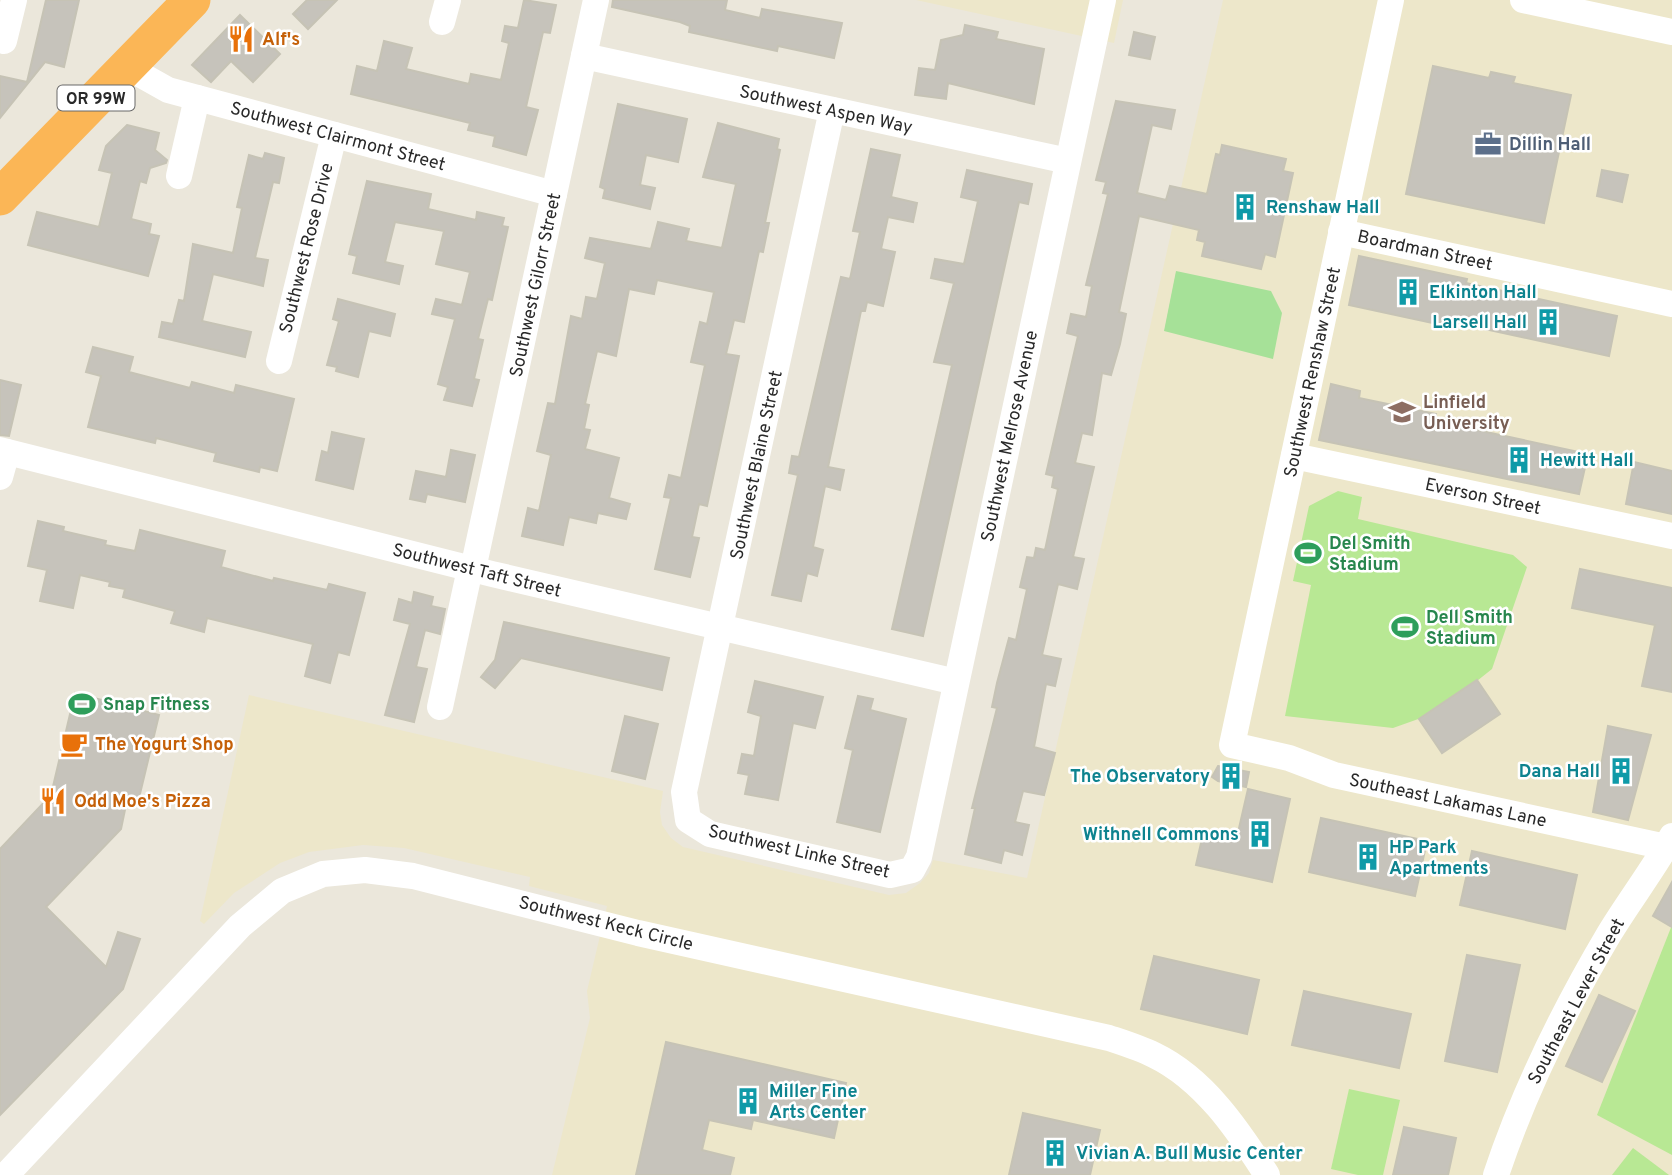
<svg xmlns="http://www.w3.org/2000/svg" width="1672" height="1175" viewBox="0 0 1672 1175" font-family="Overpass,sans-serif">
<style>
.education{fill:#ede7ca}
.green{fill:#a6e198}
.pitch{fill:#b8e894}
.building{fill:#c6c3bb;stroke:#c6c3b5;stroke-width:2}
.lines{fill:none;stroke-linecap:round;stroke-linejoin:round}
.minor{stroke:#fff;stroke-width:26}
.highway{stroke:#fbb656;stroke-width:37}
.labels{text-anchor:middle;stroke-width:5;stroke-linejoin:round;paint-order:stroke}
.shield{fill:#fff;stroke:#696969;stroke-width:2}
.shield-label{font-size:16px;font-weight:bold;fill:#292929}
.food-label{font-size:18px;font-weight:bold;fill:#c56008;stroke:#fff;text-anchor:start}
.street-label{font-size:18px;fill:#292929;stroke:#fff}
.service-label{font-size:18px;font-weight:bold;fill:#4e5e75;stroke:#fff;text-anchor:start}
.culture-label{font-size:18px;font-weight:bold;fill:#0d838f;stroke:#fff;text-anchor:start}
.education-label{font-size:18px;font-weight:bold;fill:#785e54;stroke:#fff;text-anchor:start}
.leisure-label{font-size:18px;font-weight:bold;fill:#27864d;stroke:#fff;text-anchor:start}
</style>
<rect width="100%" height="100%" fill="#ebe7db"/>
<g class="education">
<polygon points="916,0 1123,0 1114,43"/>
<polygon points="1223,0 1672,0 1672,1175 552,1175 590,1018 587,991 607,906 529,886 530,877 404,848 363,845 309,852 280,863 234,893 204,924 200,921 249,695 663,791 660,812 662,825 671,838 683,847 889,895 906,893 920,883 929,873 933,860 1027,878"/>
</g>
<polygon class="green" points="1176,271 1271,291 1282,313 1273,359 1164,331"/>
<g class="pitch">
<polygon points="1338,491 1362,497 1358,519 1513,555 1527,567 1492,669 1438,712 1393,728 1285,716 1311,585 1293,581 1309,506"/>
<polygon points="1672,925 1672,1155 1597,1115"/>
<polygon points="1349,1089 1400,1100 1383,1175 1358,1175 1331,1169"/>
<polygon points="1633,1148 1669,1175 1612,1175"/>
</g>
<g class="building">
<polygon points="46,0 79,0 64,67 45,62 0,118 0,76 27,82"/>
<polygon points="307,0 337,0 308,29 293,14"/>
<polygon points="524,0 556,5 550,33 543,32 526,107 538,110 526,155 493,146 495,136 468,130 470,123 351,94 357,66 377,71 384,41 412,48 406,69 469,84 471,74 501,80 509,43 502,41 505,26 518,28"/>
<polygon points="613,0 727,0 725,10 760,18 762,9 842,23 834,58 778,46 777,51 689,32 690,26 680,22 612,7"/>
<polygon points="240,15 280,54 253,82 231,61 211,82 192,65"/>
<polygon points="965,25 998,32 996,39 1044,49 1034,104 948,83 946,99 915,95 919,68 935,70 941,40 963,35"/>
<polygon points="1134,32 1155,37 1150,59 1129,55"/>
<polygon points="1433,66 1489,78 1491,72 1515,77 1513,83 1571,95 1544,223 1406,194"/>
<polygon points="1116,101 1175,110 1171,129 1152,125 1137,193 1166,200 1170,186 1207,194 1216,154 1220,155 1222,145 1286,159 1283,171 1293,173 1275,257 1265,254 1261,269 1202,256 1205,242 1197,240 1199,230 1139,216 1119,312 1126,314 1120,344 1111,375 1102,373 1092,435 1082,433 1075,463 1094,467 1073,557 1084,559 1077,589 1058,584 1042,655 1061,659 1055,686 1046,684 1034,747 1055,753 1044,795 1023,791 1015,822 1029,825 1022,855 1004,850 1001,863 965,854 975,808 972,808 997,708 992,707 997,683 1009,638 1016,640 1027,589 1020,587 1027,557 1034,558 1036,548 1045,550 1058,489 1052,487 1054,476 1046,474 1078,336 1067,333 1071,314 1086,317 1092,286 1086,285 1108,194 1103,193 1106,182 1096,180"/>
<polygon points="618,104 687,119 678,162 646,155 640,185 655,188 650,209 603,198 605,189 600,187"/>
<polygon points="718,123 779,139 777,149 780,150 765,223 769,223 763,252 759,251 744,322 734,320 726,354 739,356 707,506 699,504 692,537 699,538 690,577 655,569 671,498 664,497 669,475 681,478 705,365 691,362 700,322 707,324 714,292 657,280 654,294 629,289 616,356 597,351 585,404 589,405 584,429 590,430 585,449 619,458 609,498 630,504 626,519 598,513 596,523 569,517 563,545 522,536 528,508 539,511 551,455 537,451 548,403 555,404 571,316 582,319 586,297 597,299 605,263 585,258 590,238 651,249 658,222 689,229 686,241 722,248 736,184 703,177"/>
<polygon points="127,125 159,133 155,150 167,160 166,163 150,168 146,183 140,181 131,219 151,224 149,234 159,236 148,276 28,245 37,212 99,227 112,173 99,170 106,146"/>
<polygon points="871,149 900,155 891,197 917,203 913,222 888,217 881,249 895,252 883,306 867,302 865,311 861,311 828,467 844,470 840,490 825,486 813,547 823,550 817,576 807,573 801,601 772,595 798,475 789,473 792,456 799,457 841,277 850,279 860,232 853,231"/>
<polygon points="265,153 284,158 279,183 273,182 255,258 268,260 263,286 213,274 202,321 251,332 245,357 159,337 162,322 173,324 179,300 184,301 193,244 233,253 242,208 237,207 249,155 263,159"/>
<polygon points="967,170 1032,184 1028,204 1019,202 923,636 892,629 952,365 934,362 954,283 931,278 935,259 964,264 978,201 961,197"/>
<polygon points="1602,170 1628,175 1622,202 1597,196"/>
<polygon points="367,181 431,194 428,209 476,220 477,212 504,218 502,226 508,227 492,300 488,299 478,339 483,340 474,379 479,380 472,406 444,400 448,387 438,384 455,319 432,314 436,299 462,305 470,272 436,264 444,231 395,222 385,262 403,266 399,284 353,273 357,256 349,254"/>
<polygon points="1359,256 1467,279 1466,283 1617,316 1609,356 1457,323 1456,328 1349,305"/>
<polygon points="338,299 395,314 390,336 369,331 358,377 336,371 337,367 327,365 339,321 333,319"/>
<polygon points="93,347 133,357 129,372 190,388 192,382 234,393 236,385 294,399 277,471 260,467 259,472 214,461 216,453 156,438 155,443 88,427 101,376 86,372"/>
<polygon points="0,380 21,385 9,436 0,435"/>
<polygon points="1331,384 1360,391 1359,398 1436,414 1435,421 1588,454 1579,494 1319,440"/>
<polygon points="332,432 364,439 353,489 316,480 322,451 328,453"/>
<polygon points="451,450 475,455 465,502 427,494 425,502 410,499 416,471 446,477"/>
<polygon points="1634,462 1672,471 1672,514 1626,504"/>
<polygon points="38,521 64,527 63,531 106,541 105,545 135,551 140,530 225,551 221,567 273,581 274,578 327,590 329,584 365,593 349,655 338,652 330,683 305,676 313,644 207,618 204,632 171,623 175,611 123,597 125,589 109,586 110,582 80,575 73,608 40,601 47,570 28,566"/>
<polygon points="1580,569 1672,588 1672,692 1642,686 1655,625 1572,608"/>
<polygon points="414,592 433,597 431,606 445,609 440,634 425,630 416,667 427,669 414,722 385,715 410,624 394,620 399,599 412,603"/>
<polygon points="504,622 669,658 662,690 521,658 495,688 481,677 495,660"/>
<polygon points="1477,680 1500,714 1442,753 1419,719"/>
<polygon points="755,681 823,697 815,728 793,723 778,800 745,794 749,775 738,773 742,754 754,756 761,716 748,712"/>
<polygon points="75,693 159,715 138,802 127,800 121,829 46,907 106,967 118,932 140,939 123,989 0,1115 0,849 51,795"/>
<polygon points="858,696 873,699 870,710 906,719 880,832 837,822 853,750 845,748"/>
<polygon points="625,716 658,724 645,779 612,771"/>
<polygon points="1608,726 1651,735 1628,820 1593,812"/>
<polygon points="1218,766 1249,772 1246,787 1218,781 1212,777"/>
<polygon points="1248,789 1290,799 1272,882 1196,865 1204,830 1237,837"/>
<polygon points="1321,818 1427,841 1415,896 1309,872"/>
<polygon points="1472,851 1577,875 1565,929 1460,905"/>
<polygon points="1672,882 1672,927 1653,916"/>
<polygon points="1467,955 1520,965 1497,1072 1445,1061"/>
<polygon points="1154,956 1259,980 1247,1034 1141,1009"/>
<polygon points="1304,991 1411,1014 1399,1068 1292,1045"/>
<polygon points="1599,995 1635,1011 1602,1082 1566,1066"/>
<polygon points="666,1042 846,1083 834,1138 753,1120 751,1129 709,1120 702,1150 734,1158 730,1175 636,1175"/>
<polygon points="1023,1113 1100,1130 1090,1175 1009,1175"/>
<polygon points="1404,1127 1456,1138 1448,1175 1393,1175"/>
</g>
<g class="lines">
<g class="minor">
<polyline points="1391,0 1232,745 1289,758 1334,775 1666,847"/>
<polyline points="1523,0 1672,32"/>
<polyline points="442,22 448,0"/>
<polyline points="4,41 14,0"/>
<polyline points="584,56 1068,161"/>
<polyline points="127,67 168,90 554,194"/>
<polyline points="832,110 684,792 688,820 710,834 890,875 912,870 919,857 1103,0"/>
<polyline points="179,176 197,98"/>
<polyline points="1341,232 1672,304"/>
<polyline points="279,361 334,135"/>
<polyline points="0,450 492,574 956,682"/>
<polyline points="1294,456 1672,536"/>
<polyline points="0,477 7,452"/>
<polyline points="473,569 596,0"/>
<polyline points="440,707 470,569"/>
<path d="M6,1175L240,926L282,891L323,874L365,870L413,876L638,933L1109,1038C1124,1043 1140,1048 1154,1055C1204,1079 1238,1130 1267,1175"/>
<path d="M1496,1175C1524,1091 1564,1010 1609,934C1629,901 1653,870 1672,836"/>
</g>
<polyline class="highway" points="0,197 192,0"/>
</g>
<defs>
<symbol id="restaurant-bare" viewBox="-9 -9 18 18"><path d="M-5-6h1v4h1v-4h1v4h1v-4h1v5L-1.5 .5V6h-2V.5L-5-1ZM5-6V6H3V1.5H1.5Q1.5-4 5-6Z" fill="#e8710a" stroke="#fff" stroke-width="2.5" paint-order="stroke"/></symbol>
<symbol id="office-bare" viewBox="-9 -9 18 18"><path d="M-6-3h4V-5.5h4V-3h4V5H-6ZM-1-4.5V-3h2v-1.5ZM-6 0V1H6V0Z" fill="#5c6f8a" stroke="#fff" stroke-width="2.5" paint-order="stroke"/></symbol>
<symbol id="building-bare" viewBox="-9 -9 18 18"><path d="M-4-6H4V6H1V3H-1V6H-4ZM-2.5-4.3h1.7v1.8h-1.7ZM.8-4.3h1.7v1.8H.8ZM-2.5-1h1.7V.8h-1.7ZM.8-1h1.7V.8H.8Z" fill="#0f9aa8" stroke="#fff" stroke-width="2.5" paint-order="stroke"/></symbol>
<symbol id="university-bare" viewBox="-9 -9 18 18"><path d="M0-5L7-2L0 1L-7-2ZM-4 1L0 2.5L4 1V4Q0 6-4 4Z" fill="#8d6e63" stroke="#fff" stroke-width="2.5" paint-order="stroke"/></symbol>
<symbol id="stadium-bare" viewBox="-9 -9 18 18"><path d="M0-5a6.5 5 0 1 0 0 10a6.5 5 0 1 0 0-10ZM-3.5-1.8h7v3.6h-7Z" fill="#2e9e5b" stroke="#fff" stroke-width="2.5" paint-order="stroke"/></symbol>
<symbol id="cafe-bare" viewBox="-9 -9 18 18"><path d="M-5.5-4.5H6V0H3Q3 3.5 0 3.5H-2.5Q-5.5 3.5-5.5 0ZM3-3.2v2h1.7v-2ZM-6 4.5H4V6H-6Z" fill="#e8710a" stroke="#fff" stroke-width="2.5" paint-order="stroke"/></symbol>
</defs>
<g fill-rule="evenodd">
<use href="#restaurant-bare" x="222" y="20" width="38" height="38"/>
<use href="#office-bare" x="1469" y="125" width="38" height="38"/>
<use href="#building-bare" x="1226" y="188" width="38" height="38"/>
<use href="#building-bare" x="1389" y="273" width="38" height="38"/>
<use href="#building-bare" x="1529" y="303" width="38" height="38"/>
<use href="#university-bare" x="1383" y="393" width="38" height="38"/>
<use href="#building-bare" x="1500" y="441" width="38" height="38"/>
<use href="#stadium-bare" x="1289" y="534" width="38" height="38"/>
<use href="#stadium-bare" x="1386" y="608" width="38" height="38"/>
<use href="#stadium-bare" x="63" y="685" width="38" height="38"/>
<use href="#cafe-bare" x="55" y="725" width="38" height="38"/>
<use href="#building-bare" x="1602" y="752" width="38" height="38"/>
<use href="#building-bare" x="1212" y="757" width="38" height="38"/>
<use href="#restaurant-bare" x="34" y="782" width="38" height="38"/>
<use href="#building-bare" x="1241" y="815" width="38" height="38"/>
<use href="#building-bare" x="1349" y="838" width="38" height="38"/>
<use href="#building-bare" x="729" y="1082" width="38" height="38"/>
<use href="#building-bare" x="1036" y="1134" width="38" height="38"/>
</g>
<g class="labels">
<rect class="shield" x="57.5" y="85.5" width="77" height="25" rx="5"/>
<g class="shield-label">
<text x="96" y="104">OR 99W</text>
</g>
<g class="food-label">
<text x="262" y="45">Alf's</text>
<text x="95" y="750">The Yogurt Shop</text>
<text x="74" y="807">Odd Moe's Pizza</text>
</g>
<g class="street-label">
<text transform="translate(826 109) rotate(12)" y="6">Southwest Aspen Way</text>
<text transform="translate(338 136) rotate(15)" y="6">Southwest Clairmont Street</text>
<text transform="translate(306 248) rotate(-76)" y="6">Southwest Rose Drive</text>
<text transform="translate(1425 250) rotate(12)" y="6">Boardman Street</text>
<text transform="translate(535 285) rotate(-78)" y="6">Southwest Gilorr Street</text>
<text transform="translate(1312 372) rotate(-78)" y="6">Southwest Renshaw Street</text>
<text transform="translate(1009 436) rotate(-78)" y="6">Southwest Melrose Avenue</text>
<text transform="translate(756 465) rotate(-78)" y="6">Southwest Blaine Street</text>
<text transform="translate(1483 496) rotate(12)" y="6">Everson Street</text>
<text transform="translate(477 570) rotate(14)" y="6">Southwest Taft Street</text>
<text transform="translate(1448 800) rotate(12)" y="6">Southeast Lakamas Lane</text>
<text transform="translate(799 851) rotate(13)" y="6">Southwest Linke Street</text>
<text transform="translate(606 923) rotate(14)" y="6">Southwest Keck Circle</text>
<text transform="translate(1576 1001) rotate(-62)" y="6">Southeast Lever Street</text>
</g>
<g class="service-label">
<text x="1509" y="150">Dillin Hall</text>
</g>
<g class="culture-label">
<text x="1266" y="213">Renshaw Hall</text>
<text x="1429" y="298">Elkinton Hall</text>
<text x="1527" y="328" text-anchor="end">Larsell Hall</text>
<text x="1540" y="466">Hewitt Hall</text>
<text x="1600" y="777" text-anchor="end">Dana Hall</text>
<text x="1210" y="782" text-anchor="end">The Observatory</text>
<text x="1239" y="840" text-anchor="end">Withnell Commons</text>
<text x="1389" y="853">HP Park<tspan x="1389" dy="21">Apartments</tspan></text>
<text x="769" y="1097">Miller Fine<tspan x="769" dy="21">Arts Center</tspan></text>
<text x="1076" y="1159">Vivian A. Bull Music Center</text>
</g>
<g class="education-label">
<text x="1423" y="408">Linfield<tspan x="1423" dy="21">University</tspan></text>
</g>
<g class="leisure-label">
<text x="1329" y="549">Del Smith<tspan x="1329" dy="21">Stadium</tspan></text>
<text x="1426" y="623">Dell Smith<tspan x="1426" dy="21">Stadium</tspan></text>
<text x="103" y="710">Snap Fitness</text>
</g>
</g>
</svg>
